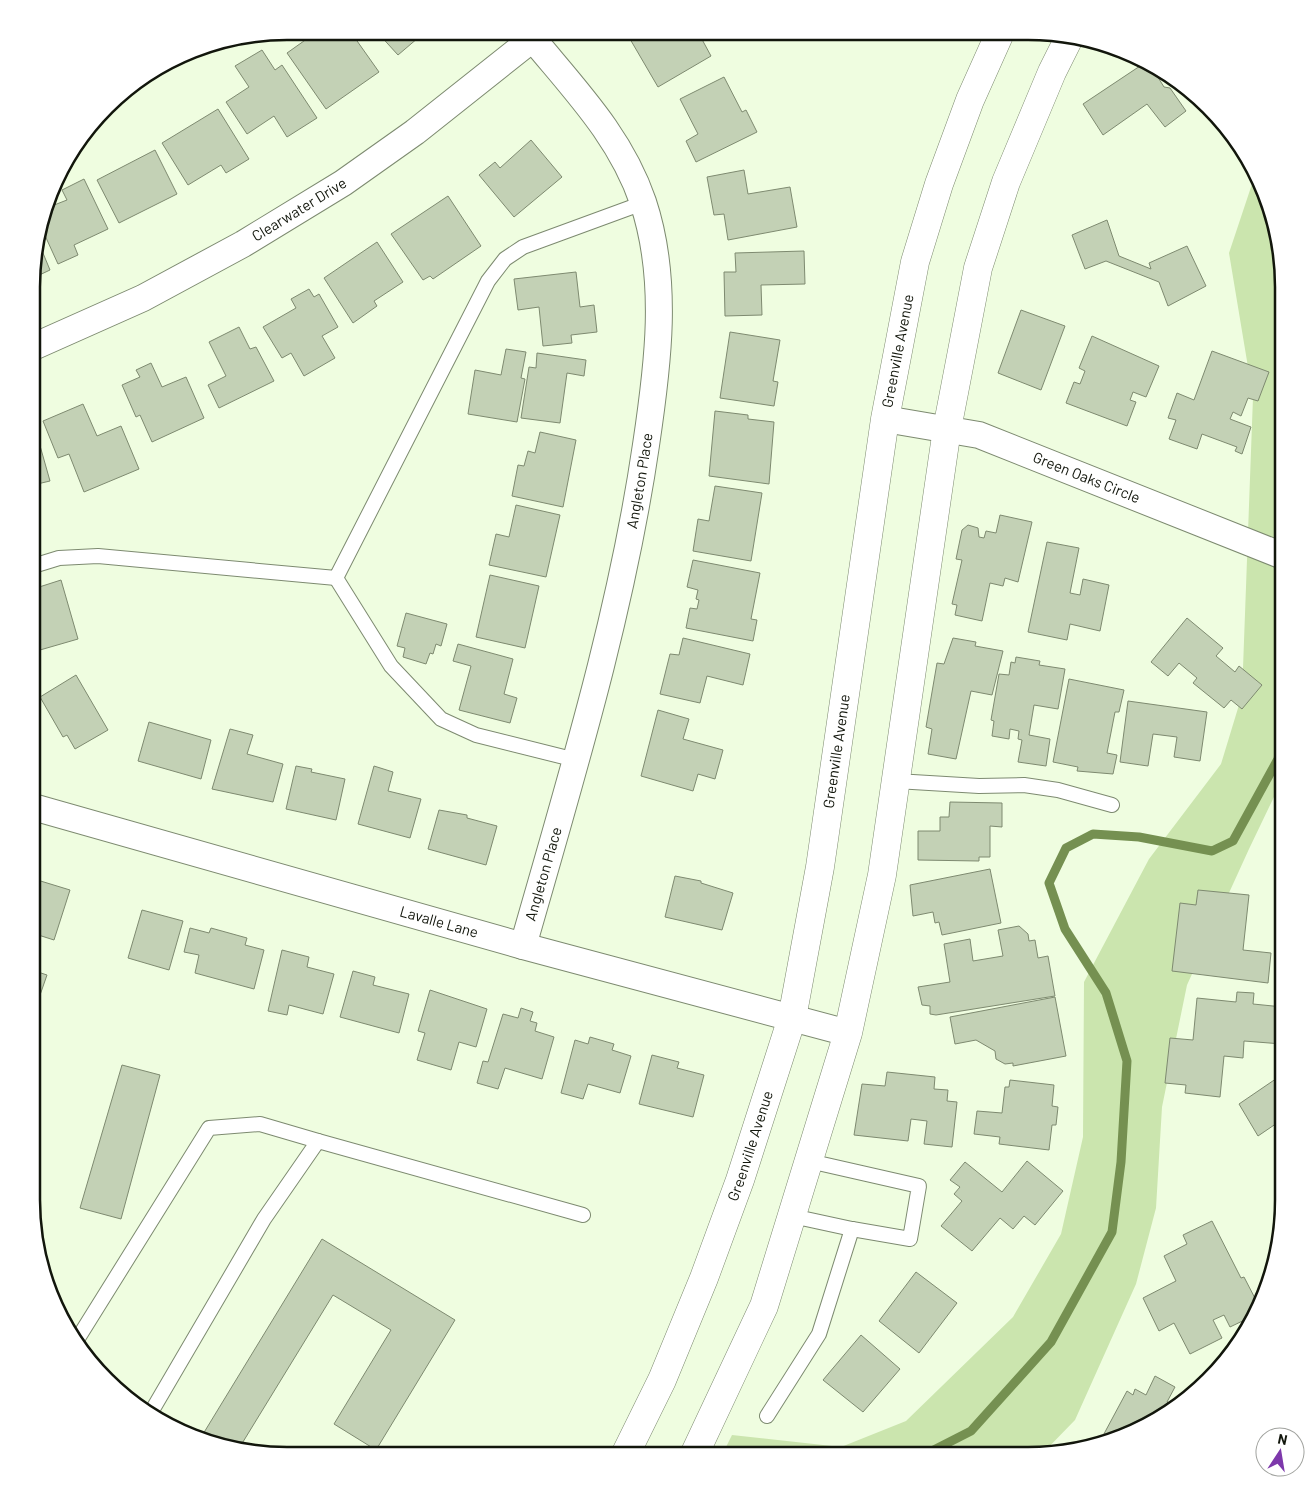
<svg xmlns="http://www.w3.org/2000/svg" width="1315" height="1487" viewBox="0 0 1315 1487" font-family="Barlow,sans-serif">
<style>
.green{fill:#cbe5ae}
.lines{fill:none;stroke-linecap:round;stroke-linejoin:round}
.stream{stroke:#759051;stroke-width:9}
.building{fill:#c3d1b5;stroke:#7e8a70}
.lane-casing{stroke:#7d8a70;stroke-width:16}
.street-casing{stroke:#7d8a70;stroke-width:28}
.secondary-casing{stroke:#7d8a70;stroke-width:29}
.lane{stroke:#fff;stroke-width:14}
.street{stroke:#fff;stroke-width:26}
.secondary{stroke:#fff;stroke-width:28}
.labels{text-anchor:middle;stroke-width:4.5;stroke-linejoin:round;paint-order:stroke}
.street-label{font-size:15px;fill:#12160c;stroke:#fff}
.rim{fill:none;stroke:#12160c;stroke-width:2.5}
</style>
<rect width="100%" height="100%" fill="#effde0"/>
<polygon class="green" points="1255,175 1270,205 1283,271 1283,778 1249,849 1187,985 1162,1107 1156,1208 1136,1284 1075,1420 1041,1455 722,1455 732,1435 841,1447 906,1421 1013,1317 1061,1234 1083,1137 1084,982 1149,859 1221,764 1242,695 1253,397 1229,253"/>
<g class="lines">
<polyline class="stream" points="924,1455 971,1431 1051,1342 1112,1232 1121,1162 1127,1061 1106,993 1065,929 1049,883 1066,848 1093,834 1139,837 1212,851 1233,841 1278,759 1283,733"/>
</g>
<g class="building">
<polygon points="318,31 350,31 379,72 326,109 287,53"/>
<polygon points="377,32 425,32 398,55"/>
<polygon points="642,32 660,32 664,40 676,32 698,32 711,56 658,87 630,39"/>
<polygon points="262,50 275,70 282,65 317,118 287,137 274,116 247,134 226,102 249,87 235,66"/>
<polygon points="1146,62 1152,64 1151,66 1164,87 1170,88 1186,111 1165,127 1147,104 1103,135 1083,104"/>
<polygon points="724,77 742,112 746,110 757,132 696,162 686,141 698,134 680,99"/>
<polygon points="218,109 249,159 226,173 221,165 188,185 162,143"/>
<polygon points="531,140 562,177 514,217 479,175 495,162 500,168"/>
<polygon points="155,150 177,194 119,223 97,180"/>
<polygon points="744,170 748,194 790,187 797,227 728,240 724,214 714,215 707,177"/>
<polygon points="84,179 108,229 74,245 78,255 58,264 42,229 49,207 67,200 62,190"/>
<polygon points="448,196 481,246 433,279 430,276 423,280 391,234"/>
<polygon points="1107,220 1119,256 1151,269 1149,263 1187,246 1206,286 1168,306 1159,282 1106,261 1085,269 1072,235"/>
<polygon points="38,241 50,270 33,278 33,253"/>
<polygon points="377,242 403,282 374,301 377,306 353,323 324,278"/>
<polygon points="804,251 805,284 761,285 762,315 725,316 724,272 736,272 735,253"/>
<polygon points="576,272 580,307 594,305 597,332 571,335 572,343 543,346 539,307 518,310 514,279"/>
<polygon points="309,289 314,297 319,294 338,327 322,336 335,358 304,376 291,353 282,358 263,327 296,308 291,299"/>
<polygon points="1021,310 1065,326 1041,390 998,373"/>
<polygon points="239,327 250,349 256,347 274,381 219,408 208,385 226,376 209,342"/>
<polygon points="730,332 780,340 773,381 778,382 774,406 720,398"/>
<polygon points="1092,336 1159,366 1146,397 1133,392 1130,400 1136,402 1127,426 1066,403 1074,382 1080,384 1085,371 1079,368"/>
<polygon points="506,349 526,352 521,378 525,379 517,422 468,414 475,370 501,375"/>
<polygon points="1212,351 1269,372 1258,401 1248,398 1241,416 1233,412 1230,419 1251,427 1242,454 1235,451 1237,447 1202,434 1197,449 1169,439 1176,420 1168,418 1177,393 1194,400"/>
<polygon points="537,353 586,360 584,376 567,373 560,423 521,418 529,367 536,368"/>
<polygon points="151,363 162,387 186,377 204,418 152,442 140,415 136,417 122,385 140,377 136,370"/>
<polygon points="83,404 97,436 121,426 139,469 84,492 69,454 58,458 43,421"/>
<polygon points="715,411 748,415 748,419 774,422 769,484 709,476"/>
<polygon points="35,428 50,481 33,485 33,429"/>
<polygon points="540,432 576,440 563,507 512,496 518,465 524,466 528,451 535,453"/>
<polygon points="715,486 762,493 751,561 693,551 698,519 709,521"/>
<polygon points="516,505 560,515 546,577 489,565 496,534 509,537"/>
<polygon points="1000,515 1032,522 1018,582 1005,578 1003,586 990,583 982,621 955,615 957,605 952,604 962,560 956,559 962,530 968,525 978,528 979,537 984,538 986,531 996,533"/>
<polygon points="1047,542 1079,548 1070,593 1080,595 1083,579 1109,585 1100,631 1070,624 1067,640 1028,632"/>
<polygon points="693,560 760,573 751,619 757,620 753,641 686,628 690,608 697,609 699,600 696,599 698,590 687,587"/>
<polygon points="490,575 539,586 525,648 476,637"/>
<polygon points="61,580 78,639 40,650 34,629 33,630 33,589"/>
<polygon points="406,613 447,624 441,646 436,644 433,654 430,653 426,664 403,657 405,648 397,646"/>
<polygon points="1187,618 1223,648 1216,656 1235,672 1239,666 1262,685 1242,709 1231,700 1224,708 1193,683 1197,678 1179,663 1168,676 1151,662"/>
<polygon points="683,638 750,654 743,685 707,676 700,703 660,694 670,654 679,655"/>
<polygon points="953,638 976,642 975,646 1003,651 992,695 971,691 956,759 928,754 932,729 926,727 937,663 944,664"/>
<polygon points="458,644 513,659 504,694 517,698 510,723 459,710 471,666 453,661"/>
<polygon points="1016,657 1040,661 1039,665 1065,669 1058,709 1034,705 1029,735 1050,739 1046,766 1018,762 1022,740 1018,739 1019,731 1010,729 1009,739 992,736 994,721 991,720 999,674 1009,675 1011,662 1015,663"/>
<polygon points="76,675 108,730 75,749 67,735 63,737 40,697"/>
<polygon points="1069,679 1124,690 1119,712 1115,712 1107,753 1117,755 1113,774 1077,771 1078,767 1053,762"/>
<polygon points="1128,701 1207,712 1200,761 1174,757 1177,737 1153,734 1148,766 1120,762"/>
<polygon points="658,710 689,719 683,739 723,750 715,779 698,774 693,791 641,776"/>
<polygon points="149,722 211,740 201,779 138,761"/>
<polygon points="230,729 253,735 247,754 283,764 273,802 212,789"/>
<polygon points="296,766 312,769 311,772 345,779 336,820 286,809"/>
<polygon points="374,766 393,772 388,791 421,799 410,838 358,824"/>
<polygon points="950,802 1002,803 1002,827 990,826 990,857 979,857 979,861 918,860 918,831 940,831 940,817 949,817"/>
<polygon points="439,810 467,815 467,818 497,826 486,865 428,849"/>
<polygon points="990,869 1001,923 942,935 939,922 935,923 933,912 913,916 910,885"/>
<polygon points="675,876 701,881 701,883 733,893 722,930 665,917"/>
<polygon points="1283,877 1283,895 1275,890"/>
<polygon points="34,879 70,890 54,940 32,933 32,883"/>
<polygon points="1198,890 1249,895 1243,950 1271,953 1268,983 1172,971 1180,903 1196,905"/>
<polygon points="142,910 183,921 169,970 128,958"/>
<polygon points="1019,926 1028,934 1029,941 1035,940 1038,958 1048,956 1055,996 936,1015 930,1014 930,1006 922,1005 918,987 950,982 944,944 970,939 973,961 1003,956 998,930"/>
<polygon points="190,928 209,933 211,928 247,938 245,945 264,950 254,989 195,973 199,955 184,952"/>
<polygon points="282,950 309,957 307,967 334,974 323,1014 289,1005 287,1015 268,1011"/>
<polygon points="32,970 47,975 32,1018"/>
<polygon points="353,971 375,977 373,985 409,994 399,1033 340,1017"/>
<polygon points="430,990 487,1009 476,1047 459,1042 451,1070 417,1060 425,1033 418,1031"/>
<polygon points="1237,992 1254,993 1253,1004 1283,1007 1282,1044 1244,1041 1243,1058 1224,1056 1220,1097 1185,1093 1186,1085 1165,1083 1170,1038 1193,1040 1197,998 1236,1002"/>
<polygon points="1055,997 1066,1056 1013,1066 1013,1063 1005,1064 996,1059 995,1051 976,1040 955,1044 950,1017"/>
<polygon points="521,1008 533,1012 530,1021 537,1023 535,1031 554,1037 542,1079 505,1068 498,1089 477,1083 483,1061 488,1062 503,1014 518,1018"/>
<polygon points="590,1037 614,1044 612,1050 631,1056 620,1093 588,1084 583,1099 561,1093 575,1040 588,1044"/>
<polygon points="652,1055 679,1062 677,1068 704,1075 693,1117 639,1104"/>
<polygon points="122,1065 160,1075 121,1219 80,1208"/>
<polygon points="887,1072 935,1077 934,1089 948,1090 947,1101 957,1102 952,1147 924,1144 927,1121 911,1119 908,1141 854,1135 862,1084 885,1086"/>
<polygon points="1283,1074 1283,1119 1258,1136 1239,1104"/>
<polygon points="1010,1080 1054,1085 1052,1106 1058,1107 1056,1125 1052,1125 1049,1150 999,1144 1000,1137 974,1134 977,1111 1002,1113 1005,1087 1009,1087"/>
<polygon points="1027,1161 1063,1191 1035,1225 1024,1216 1013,1229 1000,1218 972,1251 941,1226 962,1201 954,1194 960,1187 950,1180 965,1162 1002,1192"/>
<polygon points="1212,1221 1241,1278 1244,1277 1259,1306 1255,1315 1230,1327 1224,1315 1213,1320 1222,1338 1190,1354 1174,1323 1159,1331 1143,1298 1176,1281 1164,1256 1187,1244 1183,1235"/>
<polygon points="322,1239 455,1320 376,1450 334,1424 391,1330 333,1295 238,1450 221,1447 200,1439"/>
<polygon points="916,1272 957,1303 919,1353 879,1321"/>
<polygon points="861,1335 900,1369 863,1412 823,1380"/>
<polygon points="1155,1376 1175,1387 1167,1402 1177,1407 1170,1413 1110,1442 1098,1445 1127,1391 1133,1395 1135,1389 1146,1395"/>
</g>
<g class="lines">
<defs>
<g id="lane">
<polyline points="33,566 59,558 98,556 336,578 488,281 505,259 523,247 643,203"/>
<polyline points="336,578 391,666 441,719 476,735 576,760"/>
<polyline points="896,781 979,786 1024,785 1058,790 1112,805"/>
<polyline points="792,1216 852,1229 910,1239 919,1186 809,1161"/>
<polyline points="75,1343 209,1128 260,1124 318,1141"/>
<polyline points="150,1414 264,1219 318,1141 583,1215"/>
<polyline points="767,1416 819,1334 852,1229"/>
</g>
<g id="street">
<path id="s1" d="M33,347L143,298L243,244L343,183L415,132L541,32"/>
<path id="s2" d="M885,419L979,435L1283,556"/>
<path id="s3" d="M33,807L523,946L848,1033"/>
<path id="s4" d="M523,946C570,781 621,616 646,445C658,365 669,280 643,202C621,137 575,90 533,39"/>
</g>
<g id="secondary">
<path id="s5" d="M625,1455L662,1380L704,1278L740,1180L792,1018L820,867L885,419L915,262L939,184L970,100L1000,33"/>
<polyline points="694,1455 764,1306 848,1033 882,875 947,429 978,268 1006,182 1052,72 1070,36"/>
</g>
</defs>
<use href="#lane" class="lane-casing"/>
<use href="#street" class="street-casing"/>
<use href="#secondary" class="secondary-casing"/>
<use href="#lane" class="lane"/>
<use href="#street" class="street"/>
<use href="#secondary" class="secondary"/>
</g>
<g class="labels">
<g class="street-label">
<text dy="5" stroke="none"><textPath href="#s1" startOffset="300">Clearwater Drive</textPath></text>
<text dy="5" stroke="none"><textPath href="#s5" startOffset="1144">Greenville Avenue</textPath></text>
<text dy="5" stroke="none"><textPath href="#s2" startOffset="211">Green Oaks Circle</textPath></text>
<text dy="5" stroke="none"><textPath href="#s4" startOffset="480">Angleton Place</textPath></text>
<text dy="5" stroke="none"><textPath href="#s5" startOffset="739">Greenville Avenue</textPath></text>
<text dy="5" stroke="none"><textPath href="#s4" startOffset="75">Angleton Place</textPath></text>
<text dy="5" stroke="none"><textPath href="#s3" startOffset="422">Lavalle Lane</textPath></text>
<text dy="5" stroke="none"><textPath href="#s5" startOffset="334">Greenville Avenue</textPath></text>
</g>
</g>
<path d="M0 0H1315V1487H0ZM287 40H1028A247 247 0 0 1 1275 287V1200A247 247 0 0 1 1028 1447H287A247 247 0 0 1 40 1200V287A247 247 0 0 1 287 40Z" fill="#fff" fill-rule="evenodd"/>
<path class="rim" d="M287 40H1028A247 247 0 0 1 1275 287V1200A247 247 0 0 1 1028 1447H287A247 247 0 0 1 40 1200V287A247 247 0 0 1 287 40Z"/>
<g transform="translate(1280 1452) rotate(12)"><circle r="24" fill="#ffffff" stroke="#a0a29e"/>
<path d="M0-4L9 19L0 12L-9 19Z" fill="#7d38ab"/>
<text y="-8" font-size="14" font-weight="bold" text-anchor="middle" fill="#12160c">N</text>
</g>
</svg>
